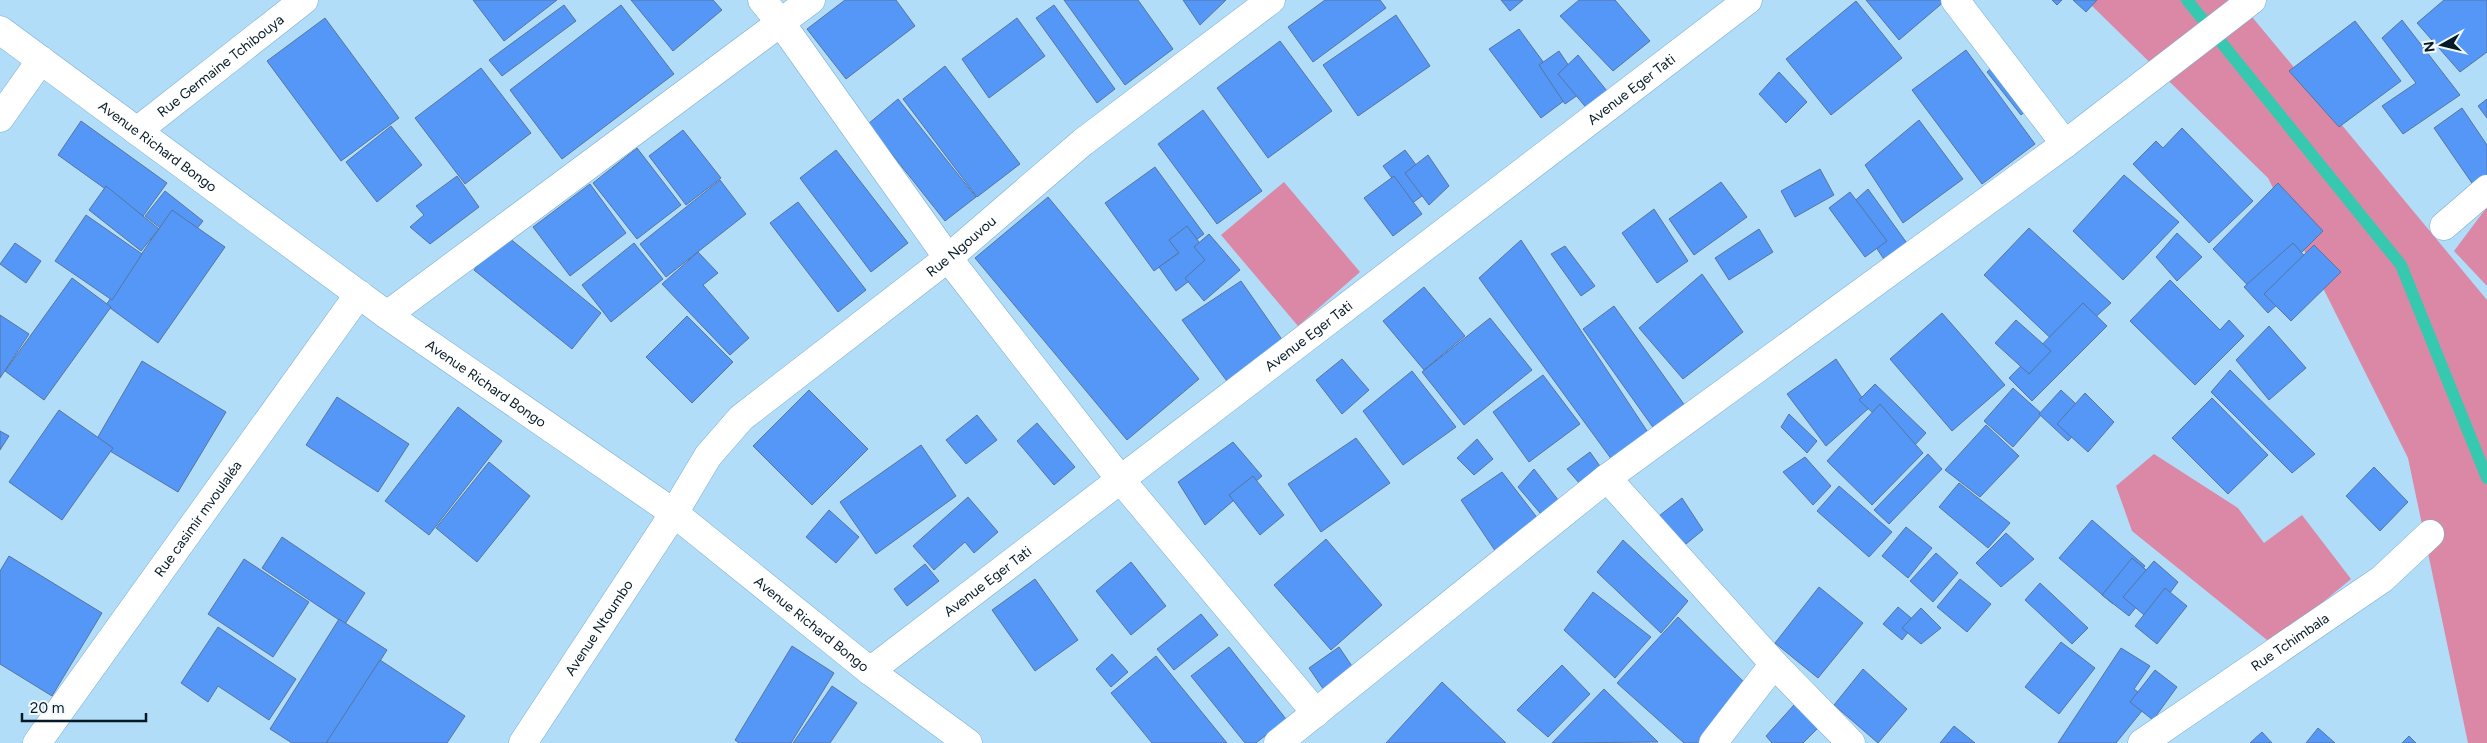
<svg xmlns="http://www.w3.org/2000/svg" width="2487" height="743" viewBox="0 0 2487 743" font-family="Figtree,sans-serif">
<style>
.green{fill:#da88a5}
.lines{fill:none;stroke-linecap:round;stroke-linejoin:round}
.stream{stroke:#37c9af;stroke-width:12}
.building{fill:#5497f7;stroke:#58759f}
.minor-casing{stroke:#7aaed0;stroke-width:29}
.minor{stroke:#fff;stroke-width:28}
.labels{text-anchor:middle;stroke-width:4;stroke-linejoin:round;paint-order:stroke}
.street-label{font-size:14px;fill:#051a26;stroke:#f3f8fc}
</style>
<rect width="100%" height="100%" fill="#b2ddf9"/>
<g class="green">
<polygon points="2086,0 2238,0 2487,300 2487,743 2468,743 2408,458 2268,178"/>
<polygon points="1284,182 1360,272 1298,326 1221,235"/>
<polygon points="2487,207 2487,286 2454,251"/>
<polygon points="2154,454 2238,508 2264,543 2302,515 2351,579 2272,644 2132,531 2116,486"/>
</g>
<g class="lines">
<polyline class="stream" points="2187,0 2401,265 2487,478"/>
</g>
<g class="building">
<polygon points="473,0 557,0 504,41"/>
<polygon points="631,0 713,0 722,10 673,51"/>
<polygon points="845,0 896,0 915,26 846,79 807,29"/>
<polygon points="1064,0 1138,0 1173,49 1125,85"/>
<polygon points="1183,0 1226,0 1200,25"/>
<polygon points="1325,0 1380,0 1386,8 1313,62 1288,27"/>
<polygon points="1501,0 1523,0 1510,11"/>
<polygon points="1579,0 1615,0 1650,41 1613,71 1560,16"/>
<polygon points="1866,0 1946,0 1899,40"/>
<polygon points="2052,0 2062,0 2057,5"/>
<polygon points="2073,0 2097,0 2086,12"/>
<polygon points="2444,0 2487,0 2487,52 2460,72 2417,23"/>
<polygon points="1856,1 1902,58 1831,115 1786,59"/>
<polygon points="564,5 576,21 502,76 489,60"/>
<polygon points="621,5 674,74 562,159 510,90"/>
<polygon points="1054,5 1115,89 1097,103 1036,18"/>
<polygon points="1396,15 1430,66 1358,116 1323,65"/>
<polygon points="325,18 399,118 341,161 267,61"/>
<polygon points="1017,18 1045,56 989,98 962,59"/>
<polygon points="2402,20 2460,95 2403,134 2382,106 2416,83 2382,38"/>
<polygon points="2355,21 2401,81 2339,127 2289,71"/>
<polygon points="1519,29 1569,97 1541,118 1489,49"/>
<polygon points="1280,41 1332,111 1268,158 1217,88"/>
<polygon points="1966,50 2035,144 1982,184 1912,90"/>
<polygon points="1559,51 1585,90 1565,104 1539,65"/>
<polygon points="1578,55 1607,91 1589,111 1558,74"/>
<polygon points="2002,59 2036,102 2021,115 1987,72"/>
<polygon points="945,66 1020,164 977,197 903,99"/>
<polygon points="481,68 531,133 465,184 415,118"/>
<polygon points="1779,72 1807,102 1786,123 1759,94"/>
<polygon points="898,99 976,197 945,221 868,124"/>
<polygon points="2487,99 2487,118 2478,106"/>
<polygon points="2462,108 2487,145 2487,181 2476,189 2434,128"/>
<polygon points="1203,110 1262,191 1217,224 1158,144"/>
<polygon points="1919,120 1963,179 1903,223 1865,165"/>
<polygon points="81,121 167,183 143,216 58,155"/>
<polygon points="391,126 422,165 377,202 346,162"/>
<polygon points="2182,128 2253,201 2209,243 2133,164 2156,141 2163,148"/>
<polygon points="683,130 721,178 686,205 649,156"/>
<polygon points="637,148 681,205 637,239 593,183"/>
<polygon points="836,150 908,243 871,272 800,178"/>
<polygon points="1405,150 1433,188 1411,204 1383,166"/>
<polygon points="1428,155 1449,186 1429,205 1405,173"/>
<polygon points="1155,167 1204,234 1154,271 1105,203"/>
<polygon points="1820,169 1834,195 1795,217 1781,191"/>
<polygon points="2124,175 2179,222 2123,280 2073,231"/>
<polygon points="457,176 479,207 430,244 410,227 424,215 416,206"/>
<polygon points="1394,176 1422,214 1393,236 1364,198"/>
<polygon points="720,180 746,214 666,277 640,244"/>
<polygon points="1721,182 1747,217 1694,255 1669,219"/>
<polygon points="2278,183 2323,231 2258,296 2213,249"/>
<polygon points="590,184 626,233 570,276 533,227"/>
<polygon points="106,186 159,229 141,251 89,210"/>
<polygon points="1868,189 1909,246 1887,264 1849,206"/>
<polygon points="165,191 203,221 183,246 145,216"/>
<polygon points="1850,192 1887,241 1865,257 1829,208"/>
<polygon points="1048,197 1199,379 1127,440 975,258"/>
<polygon points="798,202 866,290 838,312 770,223"/>
<polygon points="1654,209 1688,261 1657,283 1622,233"/>
<polygon points="172,210 225,247 158,343 106,305"/>
<polygon points="86,215 142,254 112,300 55,261"/>
<polygon points="1187,226 1214,262 1176,291 1159,267 1179,253 1169,240"/>
<polygon points="2029,228 2111,303 2061,348 1984,275"/>
<polygon points="1759,229 1773,252 1729,280 1715,258"/>
<polygon points="503,233 601,313 572,349 474,270"/>
<polygon points="2177,233 2202,257 2177,281 2156,257"/>
<polygon points="1209,234 1240,270 1204,301 1185,278 1205,260 1194,247"/>
<polygon points="1521,240 1653,440 1615,464 1479,278"/>
<polygon points="15,243 41,261 26,283 0,264"/>
<polygon points="634,243 663,279 611,322 582,285"/>
<polygon points="2293,243 2316,269 2268,313 2244,287"/>
<polygon points="2314,245 2341,272 2291,321 2264,294"/>
<polygon points="1565,246 1595,286 1581,296 1551,254"/>
<polygon points="698,252 718,273 703,285 749,338 730,355 662,284"/>
<polygon points="1702,274 1743,332 1683,379 1639,328"/>
<polygon points="72,278 111,307 44,400 5,371"/>
<polygon points="2170,280 2220,330 2229,320 2244,336 2195,385 2130,321"/>
<polygon points="1241,281 1283,341 1229,384 1182,320"/>
<polygon points="1424,287 1465,336 1424,370 1383,321"/>
<polygon points="2083,303 2107,326 2032,401 2009,378"/>
<polygon points="1614,306 1693,417 1662,440 1583,329"/>
<polygon points="1942,313 2005,385 1952,431 1890,359"/>
<polygon points="0,315 29,334 0,378"/>
<polygon points="687,316 733,362 692,403 646,357"/>
<polygon points="1490,318 1532,370 1464,425 1422,372"/>
<polygon points="2016,320 2051,351 2029,374 1995,343"/>
<polygon points="2269,326 2306,368 2269,400 2236,360"/>
<polygon points="1342,359 1369,390 1342,414 1316,380"/>
<polygon points="1836,359 1869,408 1826,446 1787,394"/>
<polygon points="142,361 226,412 178,492 95,442"/>
<polygon points="2230,370 2315,454 2292,473 2211,392"/>
<polygon points="1412,371 1456,427 1403,465 1363,411"/>
<polygon points="1543,375 1580,424 1529,462 1493,412"/>
<polygon points="1875,384 1926,433 1914,446 1878,412 1875,415 1859,400"/>
<polygon points="2013,388 2042,414 2013,447 1984,421"/>
<polygon points="809,390 868,449 812,505 753,446"/>
<polygon points="2061,390 2090,417 2068,441 2039,414"/>
<polygon points="2085,393 2114,422 2088,452 2057,424"/>
<polygon points="337,397 409,444 378,492 306,445"/>
<polygon points="2212,398 2268,455 2228,494 2172,438"/>
<polygon points="1880,404 1923,453 1872,505 1827,461"/>
<polygon points="458,407 502,441 429,535 385,501"/>
<polygon points="59,410 113,448 62,520 9,482"/>
<polygon points="1789,414 1817,441 1807,453 1781,427"/>
<polygon points="977,415 997,440 966,464 946,440"/>
<polygon points="1037,423 1075,467 1054,485 1017,441"/>
<polygon points="1986,425 2019,456 1980,497 1945,470"/>
<polygon points="0,431 9,436 0,450"/>
<polygon points="1356,438 1390,483 1321,532 1288,484"/>
<polygon points="1477,439 1493,459 1474,475 1457,458"/>
<polygon points="1233,442 1262,476 1205,525 1178,482"/>
<polygon points="921,445 956,496 876,554 840,502"/>
<polygon points="1590,452 1602,469 1580,484 1567,469"/>
<polygon points="1928,454 1942,469 1889,524 1874,510"/>
<polygon points="1805,457 1831,486 1813,505 1783,472"/>
<polygon points="489,462 530,496 477,562 436,528"/>
<polygon points="2374,467 2408,502 2380,531 2346,496"/>
<polygon points="1534,469 1562,505 1546,520 1518,487"/>
<polygon points="1502,472 1542,524 1498,555 1461,500"/>
<polygon points="1253,476 1284,515 1260,535 1229,495"/>
<polygon points="1959,483 2010,523 1988,548 1939,507"/>
<polygon points="1839,486 1892,532 1869,557 1817,511"/>
<polygon points="968,497 998,532 974,553 965,542 934,570 913,546"/>
<polygon points="1682,498 1703,530 1675,553 1650,523"/>
<polygon points="829,510 859,537 836,563 806,537"/>
<polygon points="2092,520 2145,566 2113,604 2059,558"/>
<polygon points="1906,527 1932,548 1908,578 1882,556"/>
<polygon points="2006,533 2034,559 2001,587 1976,563"/>
<polygon points="282,537 365,593 345,624 262,568"/>
<polygon points="1326,539 1382,605 1331,650 1274,585"/>
<polygon points="1623,540 1688,601 1661,633 1597,572"/>
<polygon points="1936,553 1958,573 1933,602 1910,581"/>
<polygon points="9,556 102,613 52,696 0,664 0,571"/>
<polygon points="2132,558 2158,580 2129,616 2102,595"/>
<polygon points="244,559 309,602 273,657 208,614"/>
<polygon points="2154,561 2178,582 2150,620 2123,597"/>
<polygon points="1131,562 1166,606 1131,635 1096,591"/>
<polygon points="925,564 939,581 907,606 894,589"/>
<polygon points="1035,579 1078,640 1035,671 992,610"/>
<polygon points="1960,579 1991,604 1967,632 1937,607"/>
<polygon points="2040,583 2088,628 2072,644 2025,600"/>
<polygon points="1819,587 1863,623 1818,678 1775,643"/>
<polygon points="2165,588 2187,606 2157,644 2135,626"/>
<polygon points="1593,592 1651,637 1615,678 1564,630"/>
<polygon points="1898,607 1916,622 1902,640 1883,624"/>
<polygon points="1921,608 1941,628 1921,644 1902,628"/>
<polygon points="1201,614 1218,635 1174,670 1157,649"/>
<polygon points="1678,617 1757,695 1716,743 1684,743 1617,683"/>
<polygon points="339,619 387,650 328,743 292,743 270,729"/>
<polygon points="218,627 296,679 269,720 218,686 208,702 181,683"/>
<polygon points="2061,642 2095,668 2059,714 2025,687"/>
<polygon points="792,646 834,673 791,743 739,743 735,740"/>
<polygon points="1229,647 1286,719 1256,743 1245,743 1191,676"/>
<polygon points="1339,647 1356,672 1326,693 1309,668"/>
<polygon points="2121,648 2150,666 2134,689 2150,701 2116,743 2058,743"/>
<polygon points="1112,654 1128,672 1111,687 1096,669"/>
<polygon points="1156,656 1227,743 1152,743 1111,693"/>
<polygon points="380,660 465,716 447,743 326,743"/>
<polygon points="1562,665 1590,694 1548,737 1517,710"/>
<polygon points="1863,669 1907,709 1878,743 1834,705"/>
<polygon points="2155,670 2177,687 2153,720 2130,702"/>
<polygon points="1442,682 1506,743 1386,743"/>
<polygon points="832,686 857,703 830,743 793,743"/>
<polygon points="1604,689 1658,742 1552,743"/>
<polygon points="1794,705 1818,728 1803,743 1772,743 1766,736"/>
<polygon points="1954,726 1975,743 1940,743"/>
<polygon points="2318,728 2335,743 2306,743"/>
<polygon points="2262,732 2272,743 2250,743"/>
<polygon points="2409,736 2416,743 2402,743"/>
</g>
<g class="lines">
<defs>
<g id="minor">
<polyline points="762,0 781,23 948,258 1120,479 1316,713"/>
<polyline points="1955,0 2065,144"/>
<path id="s1" d="M0,30L387,315L674,513L870,671L968,743"/>
<polyline points="0,118 41,60"/>
<path id="s2" d="M137,131L304,0"/>
<polyline points="2444,226 2487,189"/>
<polyline points="387,315 811,0"/>
<polyline points="1607,478 1774,664 1851,743"/>
<path id="s3" d="M870,671L1748,0"/>
<path id="s4" d="M37,743L359,294"/>
<path id="s5" d="M523,743L674,513L708,456L741,418L948,258L1083,142L1271,0"/>
<polyline points="1278,743 1607,478 2065,144 2252,0"/>
<polyline points="1713,743 1774,664"/>
<path id="s6" d="M2142,743L2382,579L2430,534"/>
</g>
</defs>
<use href="#minor" class="minor-casing"/>
<use href="#minor" class="minor"/>
</g>
<g class="labels">
<g class="street-label">
<text dy="5" stroke="none"><textPath href="#s2" startOffset="106">Rue Germaine Tchibouya</textPath></text>
<text dy="5" stroke="none"><textPath href="#s3" startOffset="958">Avenue Eger Tati</textPath></text>
<text dy="5" stroke="none"><textPath href="#s1" startOffset="196">Avenue Richard Bongo</textPath></text>
<text dy="5" stroke="none"><textPath href="#s5" startOffset="671">Rue Ngouvou</textPath></text>
<text dy="5" stroke="none"><textPath href="#s3" startOffset="552">Avenue Eger Tati</textPath></text>
<text dy="5" stroke="none"><textPath href="#s1" startOffset="601">Avenue Richard Bongo</textPath></text>
<text dy="5" stroke="none"><textPath href="#s4" startOffset="276">Rue casimir mvoulaléa</textPath></text>
<text dy="5" stroke="none"><textPath href="#s3" startOffset="148">Avenue Eger Tati</textPath></text>
<text dy="5" stroke="none"><textPath href="#s1" startOffset="1006">Avenue Richard Bongo</textPath></text>
<text dy="5" stroke="none"><textPath href="#s5" startOffset="138">Avenue Ntoumbo</textPath></text>
<text dy="5" stroke="none"><textPath href="#s6" startOffset="179">Rue Tchimbala</textPath></text>
</g>
</g>
<g transform="translate(2442 45) rotate(262)" stroke="#f3f8fc" stroke-width="4" paint-order="stroke">
<path d="M0-4L9 19L0 12L-9 19Z" fill="#051a26"/>
<text y="-8" font-size="14" font-weight="bold" text-anchor="middle" fill="#051a26">N</text>
</g>
<path d="M22 713v8h124v-8" fill="none" stroke="#051a26" stroke-width="2.5"/>
<text x="30" y="713" font-size="15" fill="#051a26" stroke="#f3f8fc" stroke-width="4" paint-order="stroke">20 m</text>
</svg>
